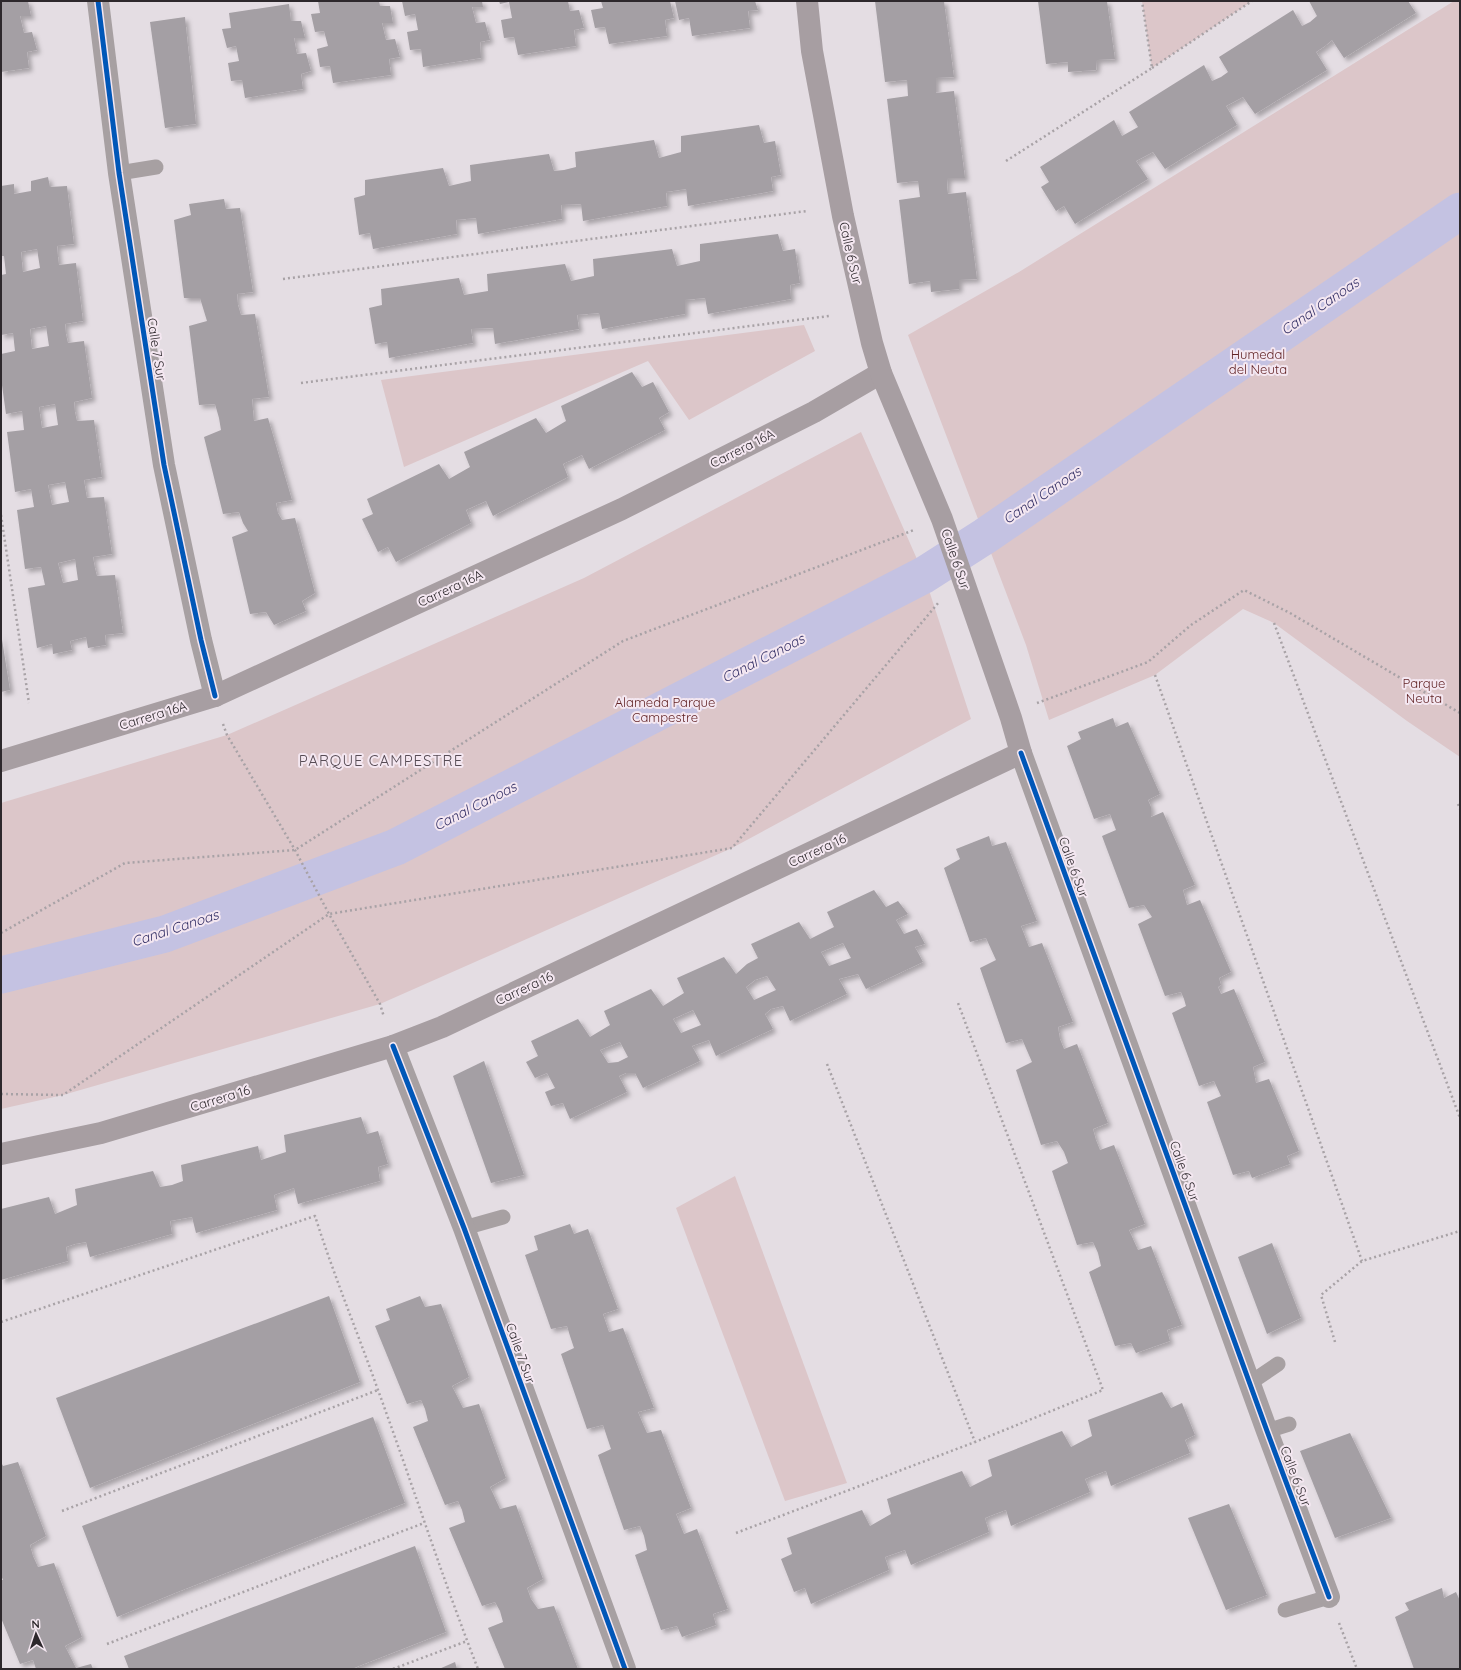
<svg xmlns="http://www.w3.org/2000/svg" width="1461" height="1670" viewBox="0 0 1461 1670" font-family="Quicksand,sans-serif">
<style>
.green{fill:#dcc6c9}
.lines{fill:none;stroke-linecap:round;stroke-linejoin:round}
.canal{stroke:#c4c2e2;stroke-width:37}
.building{fill:#a49fa4;fill-rule:evenodd;filter:url(#shadow)}
.path{stroke:#a8a2a6;stroke-width:2.5;stroke-dasharray:2 3;stroke-linecap:butt}
.lane{stroke:#a7a0a2;stroke-width:15}
.street{stroke:#a7a0a2;stroke-width:22}
.secondary{stroke:#a79ea2;stroke-width:22}
.cycleway-casing{stroke:#f4e7f1;stroke-width:8}
.cycleway{stroke:#0057b8;stroke-width:5}
.labels{text-anchor:middle;stroke-width:4;stroke-linejoin:round;paint-order:stroke}
.street-label{font-size:13px;fill:#2d282c;stroke:#f4e7f1}
.park-label{font-size:13px;fill:#612325;stroke:#f4e7f1}
.water-label{font-size:14px;font-style:italic;fill:#343066;stroke:#f4e7f1}
.quarter-label{font-size:15px;letter-spacing:1px;fill:#574c55;stroke:#f4e7f1}
</style>
<defs>
<filter id="shadow"><feDropShadow dx="3.5" dy="3.5" stdDeviation="2" flood-color="#0004"/></filter>
</defs>
<rect width="100%" height="100%" fill="#e4dde3"/>
<g class="green">
<polygon points="1142,1 1252,1 1152,68"/>
<polygon points="1454,1 1460,1 1460,757 1407,721 1274,623 1243,609 1155,675 1049,720 1026,645 908,335 1019,272"/>
<polygon points="804,325 815,351 689,420 648,361 404,467 381,380"/>
<polygon points="861,432 924,575 971,719 732,848 380,1004 63,1095 1,1109 1,803 227,735 584,578"/>
<polygon points="735,1176 847,1483 785,1501 676,1208"/>
</g>
<g class="lines">
<polyline class="canal" points="1,975 165,934 396,847 924,575 985,536 1460,211"/>
</g>
<g class="building">
<polygon points="1,1 28,1 31,16 20,16 24,33 32,32 37,50 27,52 29,68 1,72"/>
<polygon points="318,1 379,1 380,6 390,6 393,23 382,23 386,40 395,39 400,57 389,59 391,75 333,83 330,66 320,67 317,49 328,46 324,31 315,32 311,14 320,13"/>
<polygon points="402,1 482,1 483,7 472,7 476,23 485,22 490,40 480,42 481,58 423,67 421,49 410,50 407,32 418,30 415,14 405,16"/>
<polygon points="499,1 568,1 570,11 579,10 584,28 574,30 576,46 518,55 514,37 504,38 501,20 512,18 509,2 500,4"/>
<polygon points="601,1 670,1 674,18 665,20 667,36 609,44 605,27 595,28 591,10 603,8"/>
<polygon points="675,1 755,1 758,10 748,11 750,28 692,36 689,18 679,20"/>
<polygon points="875,1 944,1 954,77 936,78 936,93 954,91 965,178 948,178 947,186 948,194 966,192 977,279 959,280 959,289 931,292 930,281 909,284 899,200 920,197 918,181 897,183 887,99 908,96 907,80 885,82"/>
<polygon points="1038,1 1107,1 1115,59 1097,60 1096,70 1068,72 1068,62 1046,64"/>
<polygon points="1309,1 1408,1 1416,13 1344,58 1332,40 1325,46 1316,52 1327,70 1255,114 1243,97 1226,106 1237,125 1165,169 1153,152 1136,161 1148,179 1075,224 1064,206 1056,211 1041,187 1049,182 1040,167 1114,120 1122,136 1138,127 1129,112 1204,65 1212,81 1221,77 1228,72 1219,57 1293,10 1302,26 1310,22 1317,16"/>
<polygon points="289,4 291,21 301,21 305,38 294,38 297,54 306,53 311,71 301,74 303,89 245,98 242,80 231,81 228,63 239,61 236,46 227,48 222,29 231,28 229,13"/>
<polygon points="185,17 196,124 165,128 150,22"/>
<polygon points="759,125 764,143 775,141 781,175 771,177 773,191 688,206 686,189 666,192 667,206 583,221 581,204 561,205 562,219 478,234 476,218 456,220 457,234 373,249 370,233 359,235 354,198 365,195 365,180 443,168 449,186 471,181 470,165 549,154 554,171 564,170 576,167 575,152 654,140 659,158 681,152 681,136"/>
<path d="M48,177L50,187L67,186L74,244L57,246L58,257L59,265L76,263L83,321L65,324L66,334L68,343L84,341L92,398L74,402L75,412L77,421L94,420L102,477L84,480L87,498L104,497L112,554L93,557L95,568L97,576L115,575L123,633L105,635L106,645L88,648L86,637L70,641L72,650L53,654L52,644L37,648L28,588L45,585L41,567L25,569L17,510L34,507L31,489L15,492L7,432L24,430L22,411L6,414L1,378V354L15,351L13,333L1,335V275L6,274L4,256H1V186L14,184V194L31,191V181ZM37,249L40,268L23,272L21,252ZM46,326L49,346L32,349L30,329ZM55,404L58,425L42,428L39,407ZM65,482L69,502L52,505L48,485ZM75,559L78,580L63,583L58,563Z"/>
<polygon points="224,199 226,209 240,208 253,292 237,294 238,305 241,315 255,314 269,397 252,399 254,421 268,418 292,500 276,503 278,513 282,520 295,518 315,593 302,601 306,611 274,625 266,612 250,614 232,537 248,531 243,523 239,512 223,514 204,437 221,430 219,418 215,404 199,405 189,326 207,321 200,298 184,298 174,220 191,215 189,204"/>
<polygon points="778,234 783,251 795,249 800,283 790,285 791,299 708,314 705,298 685,300 685,314 602,329 599,313 577,315 579,329 495,344 493,328 471,329 473,343 389,358 387,342 375,344 369,308 382,305 381,289 459,278 464,295 488,291 487,274 565,264 571,281 594,276 593,259 672,249 677,266 700,261 700,244"/>
<polygon points="632,372 642,387 653,382 669,412 659,418 665,430 589,469 582,455 563,464 568,477 493,516 486,501 466,510 471,523 396,562 388,547 378,552 362,519 373,514 367,499 439,464 449,479 470,467 464,452 536,418 546,433 566,421 561,406"/>
<polygon points="1,633 10,690 1,692"/>
<polygon points="1113,718 1116,727 1128,722 1160,794 1148,800 1151,807 1151,817 1163,812 1195,885 1183,890 1187,905 1200,900 1231,972 1219,978 1221,985 1218,987 1221,994 1234,989 1265,1062 1253,1067 1256,1083 1269,1079 1299,1151 1287,1156 1290,1164 1252,1178 1249,1171 1233,1175 1207,1102 1221,1096 1214,1081 1199,1086 1172,1013 1186,1006 1184,999 1181,992 1165,996 1138,924 1152,917 1144,905 1129,908 1102,836 1116,830 1110,814 1094,819 1067,746 1081,739 1078,732"/>
<polygon points="989,836 992,846 1006,842 1037,921 1021,926 1029,947 1042,943 1073,1022 1058,1027 1060,1039 1064,1049 1077,1044 1108,1123 1093,1129 1096,1140 1100,1150 1114,1145 1145,1224 1129,1230 1138,1250 1151,1246 1182,1325 1167,1330 1170,1341 1136,1353 1131,1343 1115,1346 1089,1272 1101,1266 1098,1253 1093,1242 1077,1245 1052,1171 1068,1163 1064,1152 1057,1141 1041,1145 1016,1070 1032,1062 1022,1039 1006,1043 980,968 996,960 986,938 970,942 944,868 960,859 956,849"/>
<path d="M874,890L886,907L898,901L908,914L896,920L904,934L917,929L925,944L915,947L923,962L866,989L858,974L839,979L847,994L790,1021L783,1006L771,1009L765,1014L773,1029L716,1056L709,1040L692,1046L700,1061L643,1088L635,1073H626L619,1076L627,1092L570,1119L563,1103L551,1106L545,1092L555,1088L547,1073L535,1078L526,1062L538,1056L531,1041L578,1019L590,1037L610,1025L604,1011L651,989L663,1006L684,993L677,978L724,957L736,974L747,964L758,958L751,944L799,922L810,939L834,927L827,912ZM843,943L851,958L829,966L821,952ZM767,976L776,990L754,1000L746,987L755,980ZM693,1010L701,1025L681,1033L673,1019ZM620,1042L628,1057L618,1062L608,1063L600,1050Z"/>
<polygon points="484,1061 524,1175 491,1183 453,1076"/>
<polygon points="361,1117 367,1134 378,1131 388,1164 378,1167 380,1181 298,1204 294,1188 274,1195 277,1210 196,1233 192,1217 170,1221 172,1234 90,1257 86,1242 75,1244 66,1247 68,1261 1,1280 1,1209 49,1197 55,1214 77,1205 75,1189 153,1171 160,1187 172,1185 183,1181 181,1165 258,1146 261,1160 286,1152 284,1135"/>
<polygon points="570,1224 574,1234 588,1229 618,1309 603,1314 609,1332 623,1328 654,1408 638,1412 643,1424 647,1433 661,1430 691,1508 676,1514 684,1534 697,1529 728,1609 713,1614 716,1625 682,1637 677,1626 661,1630 635,1555 647,1550 644,1536 640,1526 624,1530 598,1455 611,1449 603,1425 587,1429 561,1354 574,1348 570,1336 567,1326 551,1329 525,1255 538,1250 534,1236"/>
<polygon points="1272,1243 1301,1318 1267,1334 1238,1257"/>
<polygon points="329,1296 360,1382 90,1488 56,1398"/>
<polygon points="420,1296 425,1307 441,1304 469,1377 452,1386 463,1408 479,1404 506,1478 490,1487 500,1509 516,1505 543,1579 527,1588 531,1599 538,1609 554,1606 578,1669 505,1669 488,1628 503,1622 500,1611 495,1602 482,1606 449,1528 465,1522 462,1510 458,1501 445,1505 413,1427 428,1421 425,1409 421,1400 407,1404 375,1326 390,1320 386,1309"/>
<polygon points="1162,1392 1171,1408 1182,1403 1195,1435 1185,1440 1190,1453 1111,1486 1106,1471 1095,1475 1085,1479 1090,1492 1011,1526 1006,1510 995,1514 985,1518 989,1532 911,1565 905,1550 885,1557 889,1570 811,1604 805,1588 794,1592 781,1559 792,1554 787,1538 862,1510 870,1526 891,1514 887,1499 962,1471 970,1487 992,1476 988,1460 1062,1431 1071,1447 1092,1436 1088,1420"/>
<polygon points="373,1417 405,1503 175,1593 117,1617 82,1526"/>
<polygon points="1350,1433 1391,1518 1335,1538 1300,1451"/>
<polygon points="1,1462 3,1466 18,1462 46,1536 30,1545 33,1556 38,1567 54,1563 82,1637 65,1646 76,1668 91,1664 93,1669 36,1669 33,1660 20,1664 1,1618 1,1580 3,1580 1,1575"/>
<polygon points="1229,1504 1267,1595 1226,1610 1188,1518"/>
<polygon points="415,1546 446,1632 359,1666 352,1669 129,1669 124,1656"/>
<polygon points="1442,1588 1444,1598 1456,1592 1460,1601 1460,1669 1414,1669 1395,1617 1409,1610 1405,1603"/>
<polygon points="455,1662 457,1669 439,1669"/>
</g>
<g class="lines">
<g class="path">
<polyline points="1152,68 1252,1"/>
<polyline points="1006,161 1152,68 1142,1"/>
<polyline points="283,279 807,211"/>
<polyline points="301,383 829,316"/>
<polyline points="1,515 29,703"/>
<polyline points="1274,623 1460,1118"/>
<polyline points="1155,675 1362,1261"/>
<polyline points="1037,703 1148,662 1191,625 1244,590 1290,613 1460,713"/>
<polyline points="223,724 227,735 295,850 329,914 380,1004 384,1017"/>
<polyline points="1458,804 1460,809"/>
<polyline points="1,933 125,863 295,850 623,641 914,530"/>
<polyline points="827,1064 975,1442"/>
<polyline points="1,1094 63,1095 329,914 732,848 939,602"/>
<path d="M1,1322L315,1216C334,1276 357,1331 378,1390C412,1483 442,1577 478,1669"/>
<polyline points="1335,1342 1321,1295 1362,1261 1460,1231"/>
<polyline points="62,1511 378,1390"/>
<polyline points="736,1533 975,1442 1103,1390 958,1003"/>
<polyline points="1339,1623 1357,1669"/>
<polyline points="107,1644 424,1523"/>
<polyline points="393,1669 467,1641"/>
</g>
<g class="lane">
<polyline points="119,173 156,167"/>
<polyline points="464,1228 503,1217"/>
<polyline points="1250,1383 1278,1364"/>
<polyline points="1267,1431 1289,1424"/>
<polyline points="1285,1610 1329,1597"/>
</g>
<g class="street">
<polyline points="98,1 119,173 164,465 201,640 215,696"/>
<polyline points="1021,753 1267,1431 1329,1597"/>
<polyline points="393,1046 464,1228 625,1669"/>
</g>
<g class="secondary">
<polyline points="1,761 215,696 622,509 814,412 881,373"/>
<polyline points="1,1154 101,1133 393,1046 442,1027 1021,753 1011,718 942,519 881,373 872,343 843,216 812,51 807,1"/>
</g>
<defs>
<g id="cycleway">
<polyline points="98,1 119,173 164,465 201,640 215,696"/>
<polyline points="1021,753 1267,1431 1329,1597"/>
<polyline points="393,1046 464,1228 625,1669"/>
</g>
</defs>
<use href="#cycleway" class="cycleway-casing"/>
<use href="#cycleway" class="cycleway"/>
</g>
<g class="labels">
<g class="street-label">
<text transform="translate(851 253) rotate(77)" y="5">Calle 6 Sur</text>
<text transform="translate(157 349) rotate(81)" y="5">Calle 7 Sur</text>
<text transform="translate(742 448) rotate(-27)" y="5">Carrera 16A</text>
<text transform="translate(956 559) rotate(71)" y="5">Calle 6 Sur</text>
<text transform="translate(450 588) rotate(-25)" y="5">Carrera 16A</text>
<text transform="translate(153 715) rotate(-17)" y="5">Carrera 16A</text>
<text transform="translate(817 850) rotate(-25)" y="5">Carrera 16</text>
<text transform="translate(1074 867) rotate(70)" y="5">Calle 6 Sur</text>
<text transform="translate(524 988) rotate(-25)" y="5">Carrera 16</text>
<text transform="translate(220 1098) rotate(-17)" y="5">Carrera 16</text>
<text transform="translate(1185 1171) rotate(70)" y="5">Calle 6 Sur</text>
<text transform="translate(521 1353) rotate(70)" y="5">Calle 7 Sur</text>
<text transform="translate(1296 1476) rotate(69)" y="5">Calle 6 Sur</text>
</g>
<g class="park-label">
<text x="1258" y="359">Humedal<tspan x="1258" dy="15">del Neuta</tspan></text>
<text x="1424" y="688">Parque<tspan x="1424" dy="15">Neuta</tspan></text>
<text x="665" y="707">Alameda Parque<tspan x="665" dy="15">Campestre</tspan></text>
</g>
<g class="water-label">
<text transform="translate(1320 306) rotate(-34)" y="5">Canal Canoas</text>
<text transform="translate(1042 495) rotate(-34)" y="5">Canal Canoas</text>
<text transform="translate(763 658) rotate(-27)" y="5">Canal Canoas</text>
<text transform="translate(475 806) rotate(-27)" y="5">Canal Canoas</text>
<text transform="translate(175 928) rotate(-18)" y="5">Canal Canoas</text>
</g>
<g class="quarter-label">
<text x="381" y="766">PARQUE CAMPESTRE</text>
</g>
</g>
<rect width="1461" height="1670" fill="none" stroke="#2d282c" stroke-width="4"/>
<g transform="translate(36 1634) rotate(357)" stroke="#f4e7f1" stroke-width="3" paint-order="stroke">
<path d="M0-3L7 15L0 10L-7 15Z" fill="#2d282c"/>
<text y="-6" font-size="11" font-weight="bold" text-anchor="middle" fill="#2d282c">N</text>
</g>
</svg>
